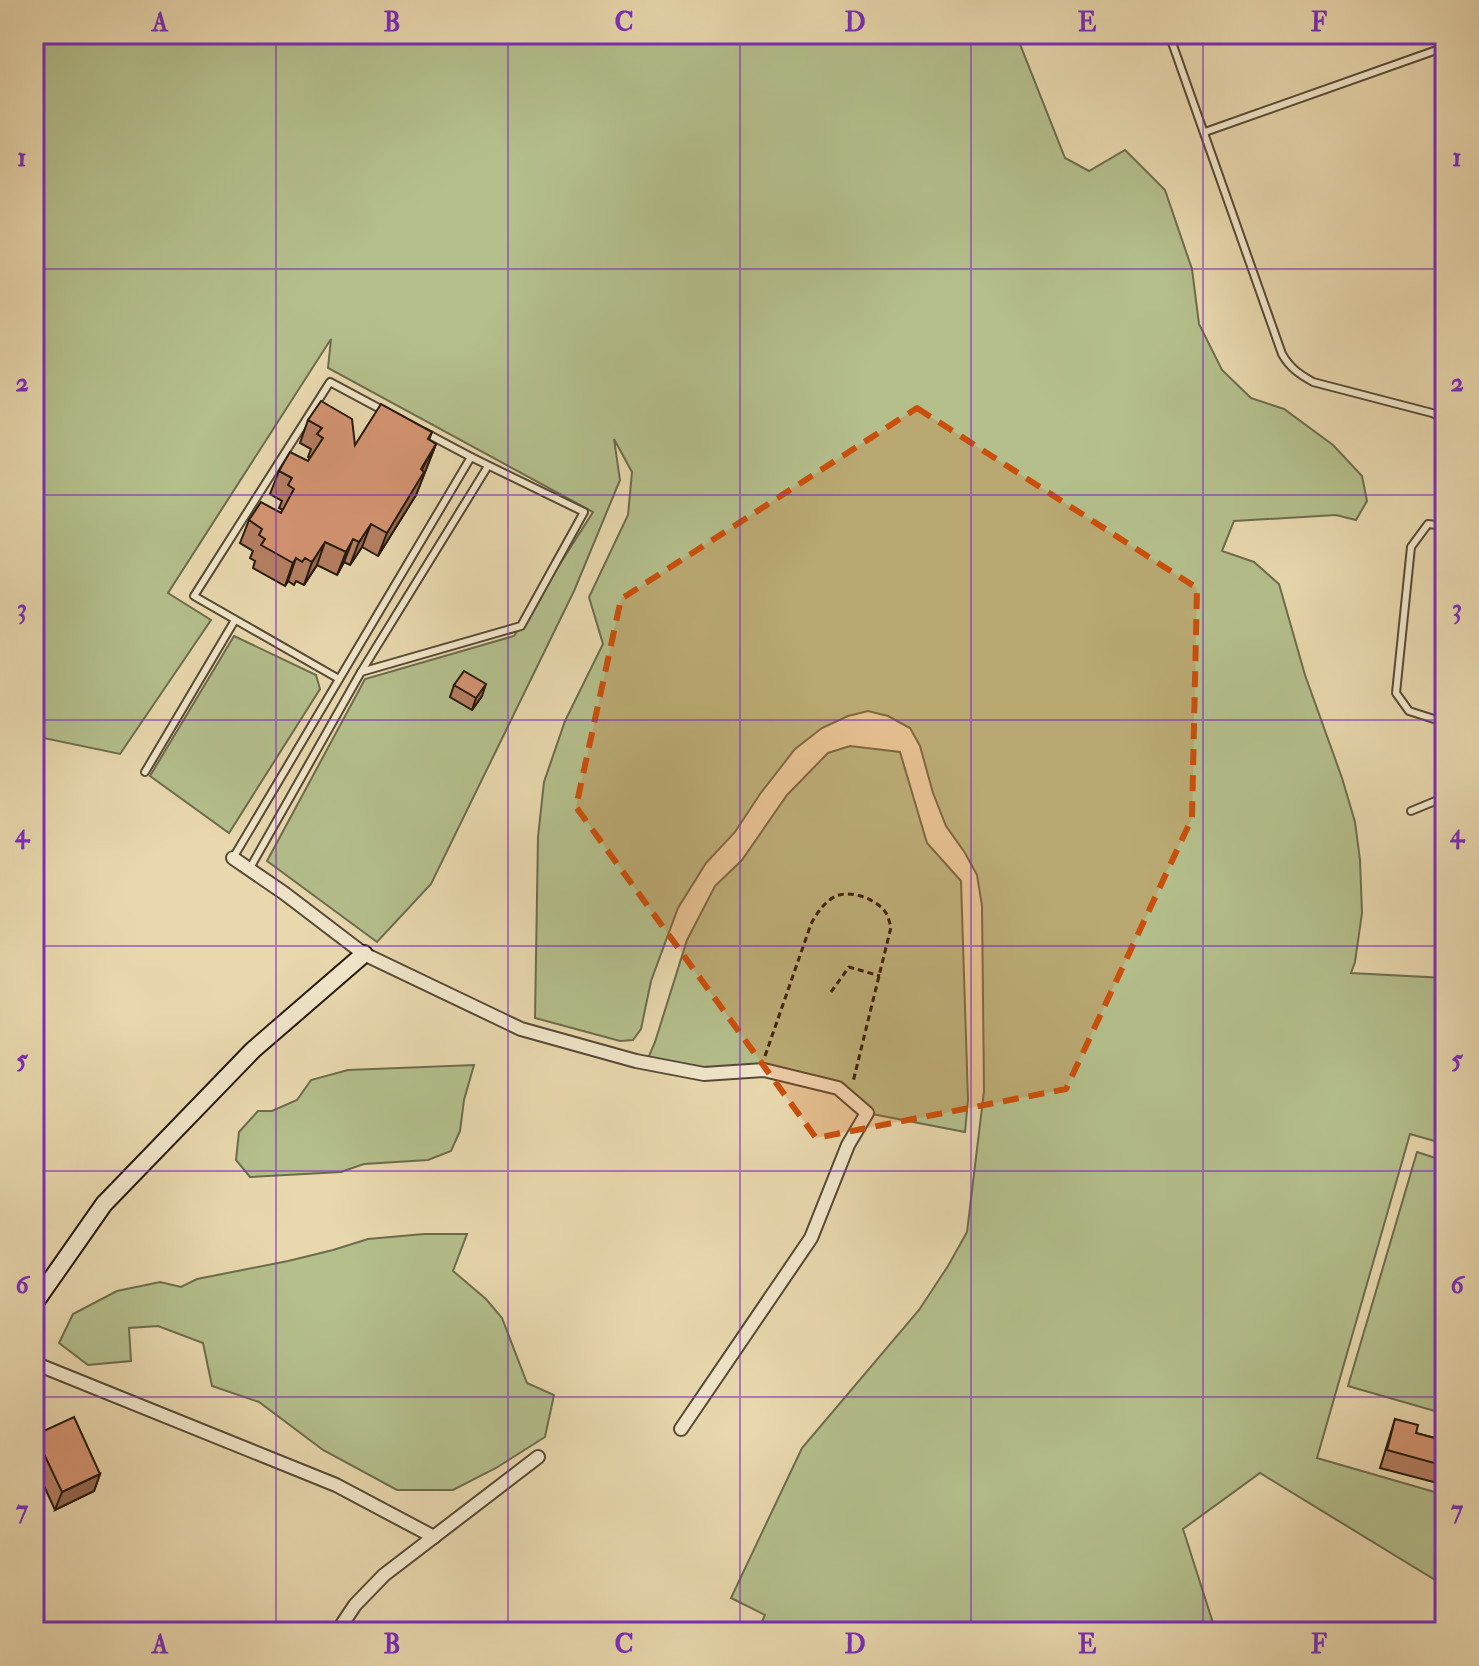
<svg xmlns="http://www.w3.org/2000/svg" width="1479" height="1666" viewBox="0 0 1479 1666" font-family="'IM FELL Double Pica',serif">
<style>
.green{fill:#b4bf8c;stroke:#6c6c4d;stroke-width:2}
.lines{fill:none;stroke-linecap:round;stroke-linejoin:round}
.lane-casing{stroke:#564936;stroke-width:10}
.street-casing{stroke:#564936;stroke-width:16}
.secondary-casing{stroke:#25190e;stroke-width:20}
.path{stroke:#25190e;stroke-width:3;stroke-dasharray:6 4;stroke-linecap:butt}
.lane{stroke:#f1e6ca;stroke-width:6}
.street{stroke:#f1e6ca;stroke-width:12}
.secondary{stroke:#f1e6ca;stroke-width:16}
.wall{fill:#b57e61;stroke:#25190e;stroke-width:2}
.shaded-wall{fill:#94674f;stroke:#25190e;stroke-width:2}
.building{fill:#d39371;stroke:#25190e;stroke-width:2}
.marked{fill:#cb4f0c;fill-opacity:0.2;stroke:#cb4f0c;stroke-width:6;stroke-dasharray:16 10;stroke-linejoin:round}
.grid{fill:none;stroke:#7b2cbf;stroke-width:2;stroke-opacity:0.55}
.neatline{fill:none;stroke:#7b2cbf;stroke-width:3}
.grid-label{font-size:26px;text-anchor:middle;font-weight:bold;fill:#7b2cbf}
</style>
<rect width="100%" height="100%" fill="#e9d8ae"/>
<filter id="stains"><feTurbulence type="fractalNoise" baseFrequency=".0025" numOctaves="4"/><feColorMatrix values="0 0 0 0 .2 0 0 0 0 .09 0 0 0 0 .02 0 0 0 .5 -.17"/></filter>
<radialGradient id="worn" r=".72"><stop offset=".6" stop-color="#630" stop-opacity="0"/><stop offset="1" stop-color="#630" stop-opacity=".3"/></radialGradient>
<g class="green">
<polygon points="34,34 1016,34 1065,158 1089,171 1125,150 1165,190 1192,269 1199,324 1222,370 1251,398 1284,409 1333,445 1362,476 1367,501 1356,520 1336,515 1234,521 1222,551 1254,562 1279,584 1305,675 1342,778 1355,822 1360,860 1362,913 1355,962 1351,973 1445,978 1445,1144 1410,1134 1317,1458 1445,1495 1445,1586 1260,1473 1183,1529 1214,1626 1210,1632 1072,1632 1048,1629 1047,1632 757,1632 765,1615 731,1598 802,1448 919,1310 948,1266 967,1232 984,1091 982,906 977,875 965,853 946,826 933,793 920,746 910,728 888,716 868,711 848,716 822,728 795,749 760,794 735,832 706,863 678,908 651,981 641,1029 633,1040 620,1041 535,1018 538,837 544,782 565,721 603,644 589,597 628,515 632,472 614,439 620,480 574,591 431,884 377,942 267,861 365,679 514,636 593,512 328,368 331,339 168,593 211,620 120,754 34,736"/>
<polygon points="234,636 316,675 320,689 229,833 150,776"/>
<polygon points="850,746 900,752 927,843 961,881 968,1100 965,1132 867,1113 838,1088 764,1070 704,1074 646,1063 655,1042 687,940 715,886 742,860 787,795 828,753"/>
<polygon points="474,1065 464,1100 460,1131 451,1151 428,1160 364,1164 341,1172 250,1177 236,1160 239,1132 258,1111 272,1111 297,1100 311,1080 348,1070"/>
<polygon points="1417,1152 1445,1161 1445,1414 1348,1386"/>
<polygon points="424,1234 467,1234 453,1271 486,1299 502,1318 527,1383 554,1395 545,1437 496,1468 453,1490 397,1490 323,1450 259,1402 212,1386 203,1343 158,1326 129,1328 131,1361 88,1365 59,1343 73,1314 117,1291 160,1282 181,1287 197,1279 288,1261 333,1250 368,1239"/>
</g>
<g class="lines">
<defs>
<g id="lane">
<path d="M1169,34L1282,354C1290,368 1299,374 1313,382L1432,413L1445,419"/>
<polyline points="1205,132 1445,47"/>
<polyline points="424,432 471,457"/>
<polyline points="1445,526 1428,524 1411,547 1396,693 1409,711 1434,719 1445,720"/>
<polyline points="361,672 488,466"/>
<polyline points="339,679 194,596 330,382 386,412"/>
<polyline points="145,772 235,620"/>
<polyline points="1411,811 1445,797"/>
<polyline points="233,858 471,457 584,512 521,626 361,672 250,868"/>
</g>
<g id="street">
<polyline points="233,858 284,893 364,954 521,1029 636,1061 704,1074 764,1070 838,1088 867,1113 848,1145 811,1238 681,1429"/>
<polyline points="34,1363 336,1485 434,1537"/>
<polyline points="337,1632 355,1605 384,1575 538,1457"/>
</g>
<polyline id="secondary" points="34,1304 104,1204 253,1050 364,954"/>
</defs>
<use href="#lane" class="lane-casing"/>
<use href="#street" class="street-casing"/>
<use href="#secondary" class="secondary-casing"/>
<g class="path">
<polyline points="831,992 849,967 880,976"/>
<path d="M765,1056L811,924C817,913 824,902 836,896C851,890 872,898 883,909C888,914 889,921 891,927L853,1082"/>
</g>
<use href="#lane" class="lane"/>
<use href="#street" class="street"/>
<use href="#secondary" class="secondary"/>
</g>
<g class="wall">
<polygon points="308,420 355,445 432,432 429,440 436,444 416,495 378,556 362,547 350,565 344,562 337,575 317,565 304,585 296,581 294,585 288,581 285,586 253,568 255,561 250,558 253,551 240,543 249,520 281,513 283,510 279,508 282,501 270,494 279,471 308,461 310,458 308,457 311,449 300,443"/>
<polygon points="454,685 482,696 472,710 450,697"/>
<polygon points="1395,1419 1416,1433 1442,1440 1445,1433 1445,1485 1380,1468"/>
<polygon points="35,1435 100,1474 94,1491 55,1510 34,1464"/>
</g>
<g class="shaded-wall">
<polygon points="436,444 416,495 378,556 387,533"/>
<polygon points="371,524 362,547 350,565 359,542"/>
<polygon points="353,539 344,562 337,575 346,552"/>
<polygon points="325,542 317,565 304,585 312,562"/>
<polygon points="296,558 288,581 285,586 293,563"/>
<polygon points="486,684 482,696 472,710 476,698"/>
<polygon points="100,1474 94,1491 55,1510 62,1492"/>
</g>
<g class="building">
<polygon points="321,401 352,419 355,445 381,404 432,432 428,439 436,444 421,469 424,472 387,533 371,524 359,542 353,539 346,552 325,542 312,562 305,558 302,562 296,558 293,563 261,545 265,539 259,535 262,529 249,520 261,502 281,513 294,489 288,485 292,478 279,471 290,452 308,461 323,438 317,434 322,428 308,420"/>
<polygon points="464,671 486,684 476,698 454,685"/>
<polygon points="74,1417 100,1474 62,1492 35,1435"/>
<polygon points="1395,1419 1418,1425 1416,1433 1442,1440 1445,1433 1445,1466 1387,1450"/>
</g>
<path class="marked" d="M917,408L1197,588L1192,818L1066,1089L816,1138L576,807L621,599Z"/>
<path class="grid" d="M276,34V1632M508,34V1632M740,34V1632M971,34V1632M1203,34V1632M34,269H1445M34,495H1445M34,720H1445M34,946H1445M34,1171H1445M34,1397H1445"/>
<rect width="1479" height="1666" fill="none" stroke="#e9d8ae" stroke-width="88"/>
<rect x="44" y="44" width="1391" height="1578" class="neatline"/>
<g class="grid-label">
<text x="160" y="31">A</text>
<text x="392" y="31">B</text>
<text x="624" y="31">C</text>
<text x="855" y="31">D</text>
<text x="1087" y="31">E</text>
<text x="1319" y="31">F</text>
<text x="22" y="166">1</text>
<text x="1457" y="166">1</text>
<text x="22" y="391">2</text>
<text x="1457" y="391">2</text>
<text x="22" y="617">3</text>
<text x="1457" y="617">3</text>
<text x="22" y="842">4</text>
<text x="1457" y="842">4</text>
<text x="22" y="1068">5</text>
<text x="1457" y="1068">5</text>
<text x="22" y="1293">6</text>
<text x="1457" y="1293">6</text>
<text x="22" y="1518">7</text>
<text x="1457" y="1518">7</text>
<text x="160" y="1653">A</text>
<text x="392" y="1653">B</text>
<text x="624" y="1653">C</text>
<text x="855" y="1653">D</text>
<text x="1087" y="1653">E</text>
<text x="1319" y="1653">F</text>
</g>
<rect width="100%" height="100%" filter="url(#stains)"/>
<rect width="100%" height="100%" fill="url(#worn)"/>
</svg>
